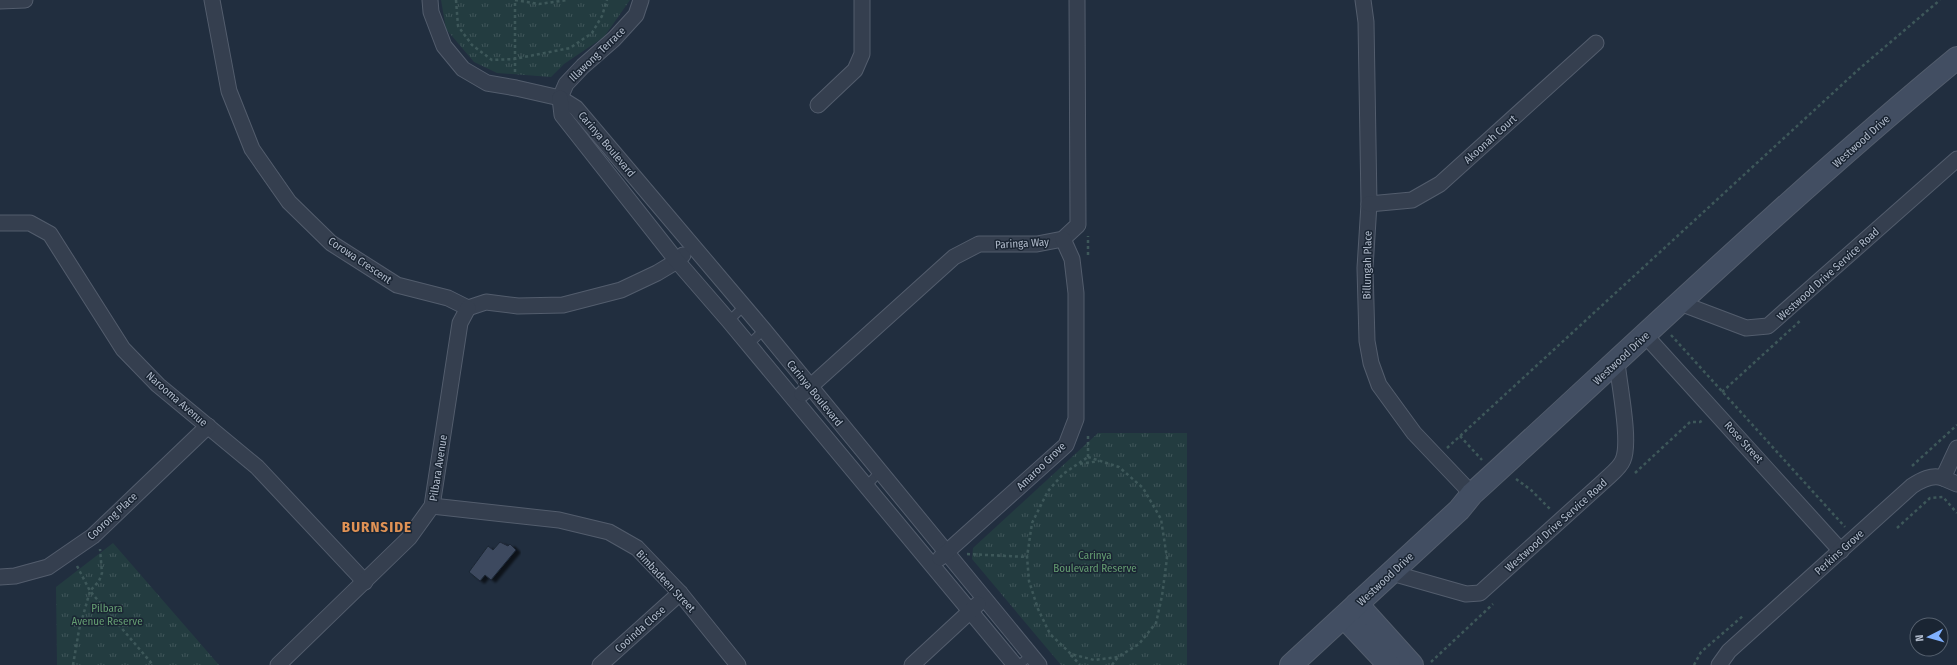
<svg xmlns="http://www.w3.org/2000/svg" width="1957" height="665" viewBox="0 0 1957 665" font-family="'Fira Sans Condensed',sans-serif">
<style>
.park{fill:url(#park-tufts)}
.building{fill:#3c4a5f;stroke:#1c2735;filter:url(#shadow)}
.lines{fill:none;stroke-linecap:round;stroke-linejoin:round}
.lane-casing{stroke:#535d6d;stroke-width:10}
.street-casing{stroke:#535d6d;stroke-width:17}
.secondary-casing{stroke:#535d6d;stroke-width:24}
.path{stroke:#3e585a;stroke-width:2.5;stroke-dasharray:3 3;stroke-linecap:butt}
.lane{stroke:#353f4f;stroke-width:8}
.street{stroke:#353f4f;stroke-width:15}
.secondary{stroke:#424e62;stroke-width:22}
.labels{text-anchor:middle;stroke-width:3;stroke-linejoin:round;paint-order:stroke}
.street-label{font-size:11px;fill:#b0baca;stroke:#1a2533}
.park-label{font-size:11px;fill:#659e72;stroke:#1a2533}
.district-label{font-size:15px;font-weight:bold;letter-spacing:1px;fill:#e09255;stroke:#1a2533}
</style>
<defs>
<pattern id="park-tufts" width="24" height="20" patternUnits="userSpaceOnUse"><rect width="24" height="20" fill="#233c40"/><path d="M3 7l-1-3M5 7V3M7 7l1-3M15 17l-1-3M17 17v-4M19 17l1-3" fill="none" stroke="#40565a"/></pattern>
<filter id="shadow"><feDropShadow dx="4.5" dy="2.5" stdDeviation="1" flood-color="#0009"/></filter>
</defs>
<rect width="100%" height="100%" fill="#212e3f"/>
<g class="park">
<polygon points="441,0 630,0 604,37 564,64 551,77 497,73 474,62 446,29"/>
<polygon points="1098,433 1187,433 1187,665 1061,665 972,559 973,548"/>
<polygon points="113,543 219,665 57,665 56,587"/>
</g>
<polygon class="building" points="500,542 508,546 510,544 516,550 491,580 485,575 480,581 469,572 488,546 493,550"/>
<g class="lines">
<defs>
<g id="lane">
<polyline points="729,321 744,306"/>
<polyline points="749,344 764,330"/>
<polyline points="866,487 880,471"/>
<polyline points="1019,665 1031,655"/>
</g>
<g id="street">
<polyline points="212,0 229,91 252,149 289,202 331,243 397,285 448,298 468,308 486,302 518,306 563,305 621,290 657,273 677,261 683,255"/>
<polyline points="430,0 431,12 444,46 463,69 487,83 516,88 560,98 566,84 583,66 614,39 636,15 641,0"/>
<polyline points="1363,0 1366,22 1369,204 1365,268 1367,341 1371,363 1379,385 1414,433 1472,494"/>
<polyline points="0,1 25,0"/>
<polyline points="560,98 576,108 764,330 1039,665"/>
<polyline points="560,98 562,115 677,261 729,321 1015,665"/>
<polyline points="818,105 855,70 862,54 862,0"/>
<polyline points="1369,204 1412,200 1440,184 1596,43"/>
<polyline points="0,223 30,223 50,234 123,349 158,385 257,467 365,582"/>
<polyline points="1680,303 1746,328 1768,326 1957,159"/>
<polyline points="1645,335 1841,551"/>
<polyline points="802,394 954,257 979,244 1037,244 1063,239 1078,225 1077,0"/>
<polyline points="1943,478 1957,484"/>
<polyline points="432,506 559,520 609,532 637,548 680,593 738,665"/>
<polyline points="940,558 1066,445 1076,419 1076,293 1072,259 1063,239"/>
<path d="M1392,573L1466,594L1480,593L1604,481C1610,475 1620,468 1623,460C1631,442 1619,384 1617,362"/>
<polyline points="0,577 15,576 48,567 93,536 208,426"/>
<polyline points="278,665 409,538 432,506 460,323 468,308"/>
<polyline points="600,665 680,593"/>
<polyline points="912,665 978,604"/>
<path d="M1719,665L1729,651L1912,486C1921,480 1932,474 1943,478L1957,448"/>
</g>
<g id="secondary">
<polyline points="1357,604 1412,665"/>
<polyline points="1344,617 1389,665"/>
<path d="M1291,665L1459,510L1472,494C1632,348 1790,196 1957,58"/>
</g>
</defs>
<use href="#lane" class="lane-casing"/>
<use href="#street" class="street-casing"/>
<use href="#secondary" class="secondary-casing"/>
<g class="path">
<polyline points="456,0 458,26 472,45 492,60 514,59 570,48 592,33 602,16 607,0"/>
<polyline points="515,0 539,4 568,0"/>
<polyline points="515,72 515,0"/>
<polyline points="1088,255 1088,236"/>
<polyline points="1671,335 1845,527"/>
<polyline points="1722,392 1801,320"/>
<polyline points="1460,436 1482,460"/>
<polyline points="1447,448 1859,69 1940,0"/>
<polygon points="1088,457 1119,467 1143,488 1161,519 1167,558 1162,596 1156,623 1139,644 1118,657 1094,660 1071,654 1050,634 1038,609 1029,581 1027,557 1032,523 1048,491 1063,474"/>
<polyline points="1088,457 1088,434"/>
<polyline points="1080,464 1099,461"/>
<polyline points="1912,466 1957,425"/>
<polyline points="1635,473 1690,422 1700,422 1703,420"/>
<polyline points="1516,479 1531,490 1550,509"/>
<polyline points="1897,528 1930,498 1943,497 1957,513"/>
<polyline points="967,554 1027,557"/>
<polyline points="77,566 90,591 153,665"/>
<polyline points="1071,655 1080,665"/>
<polyline points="1431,662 1493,604"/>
<polyline points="73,665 79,630 90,591 99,581 102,573 100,549"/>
<polyline points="1112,665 1118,657"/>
<polyline points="1694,665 1701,652 1744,615"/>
</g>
<use href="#lane" class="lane"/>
<use href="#street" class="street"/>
<use href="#secondary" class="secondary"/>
</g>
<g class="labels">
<g class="street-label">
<text transform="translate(597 54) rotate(-44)" y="4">Illawong Terrace</text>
<text transform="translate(1490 139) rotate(-42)" y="4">Akoonah Court</text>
<text transform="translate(1861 141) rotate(-42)" y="4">Westwood Drive</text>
<text transform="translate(607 144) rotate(50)" y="4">Carinya Boulevard</text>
<text transform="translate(1022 243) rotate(-3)" y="4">Paringa Way</text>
<text transform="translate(360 260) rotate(34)" y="4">Corowa Crescent</text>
<text transform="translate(1367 265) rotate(-89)" y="4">Billungah Place</text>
<text transform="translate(1828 274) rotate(-42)" y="4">Westwood Drive Service Road</text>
<text transform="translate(1621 358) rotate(-43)" y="4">Westwood Drive</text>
<text transform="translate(815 393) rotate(51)" y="4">Carinya Boulevard</text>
<text transform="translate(177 399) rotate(41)" y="4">Narooma Avenue</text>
<text transform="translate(1744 442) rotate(48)" y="4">Rose Street</text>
<text transform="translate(1041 466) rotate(-44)" y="4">Amaroo Grove</text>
<text transform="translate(438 468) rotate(-81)" y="4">Pilbara Avenue</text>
<text transform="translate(112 516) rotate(-43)" y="4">Coorong Place</text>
<text transform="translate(1556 525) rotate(-42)" y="4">Westwood Drive Service Road</text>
<text transform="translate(1839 552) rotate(-42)" y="4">Perkins Grove</text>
<text transform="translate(1385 579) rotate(-43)" y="4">Westwood Drive</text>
<text transform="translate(666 581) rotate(47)" y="4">Bimbadeen Street</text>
<text transform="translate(640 629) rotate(-42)" y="4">Cooinda Close</text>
</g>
<g class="park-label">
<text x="1095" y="559">Carinya<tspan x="1095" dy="13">Boulevard Reserve</tspan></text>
<text x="107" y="612">Pilbara<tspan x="107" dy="13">Avenue Reserve</tspan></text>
</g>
<g class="district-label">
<text x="377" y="532">BURNSIDE</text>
</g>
</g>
<g transform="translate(1929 637) rotate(264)"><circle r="19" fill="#1a2533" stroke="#56616f"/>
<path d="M0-3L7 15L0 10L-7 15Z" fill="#80b1ff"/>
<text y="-6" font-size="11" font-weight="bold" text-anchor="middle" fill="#b0baca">N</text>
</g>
</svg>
